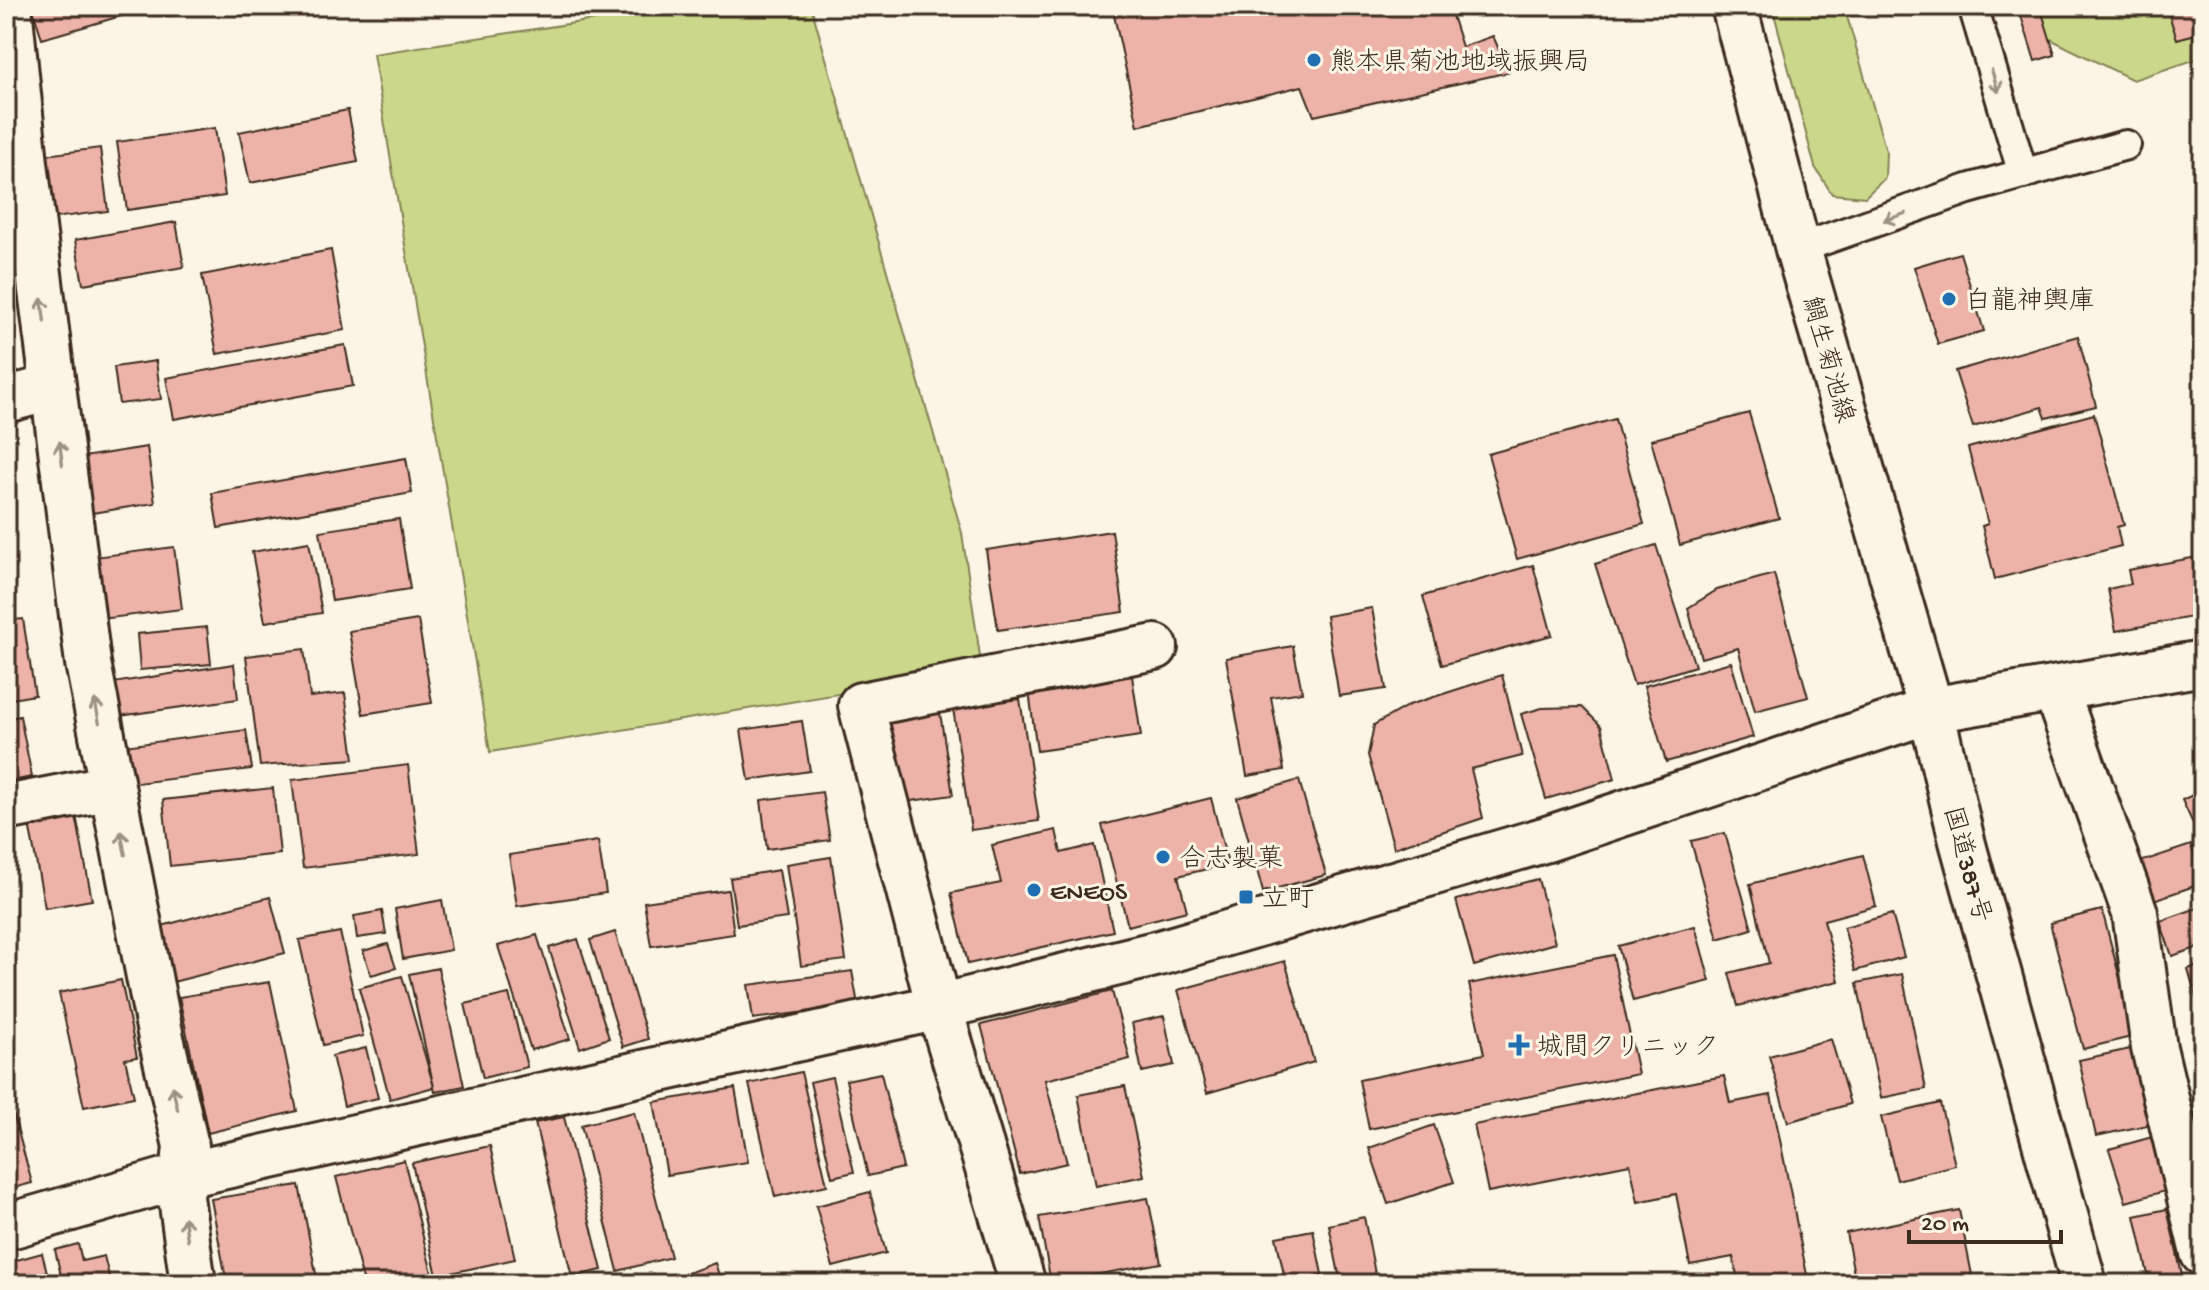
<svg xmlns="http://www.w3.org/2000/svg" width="2209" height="1290" viewBox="0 0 2209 1290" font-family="'Gochi Hand','Klee One',sans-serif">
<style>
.green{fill:#cbd88b;stroke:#838154;stroke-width:2}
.building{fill:#edb3a9;stroke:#3b2a1e;stroke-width:2}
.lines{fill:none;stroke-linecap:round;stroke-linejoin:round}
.lane-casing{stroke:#3b2a1e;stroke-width:34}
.street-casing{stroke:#3b2a1e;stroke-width:50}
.secondary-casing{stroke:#3b2a1e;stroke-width:50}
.highway-casing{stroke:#3b2a1e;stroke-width:50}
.lane{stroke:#fcf5e5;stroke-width:28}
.street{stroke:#fcf5e5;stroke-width:44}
.secondary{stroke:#fcf5e5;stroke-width:44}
.highway{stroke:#fcf5e5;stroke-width:44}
.oneway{stroke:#9c9082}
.poi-dot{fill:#1f6fb2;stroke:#fcf5e5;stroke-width:3}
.labels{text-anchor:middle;stroke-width:6;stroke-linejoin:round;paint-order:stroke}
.poi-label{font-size:26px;fill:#3b2a1e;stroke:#fcf5e5;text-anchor:start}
.street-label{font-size:26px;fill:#3b2a1e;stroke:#fcf5e5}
</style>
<rect width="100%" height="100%" fill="#fcf5e5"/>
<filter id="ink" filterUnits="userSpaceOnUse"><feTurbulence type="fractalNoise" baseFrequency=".0125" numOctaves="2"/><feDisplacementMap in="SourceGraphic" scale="16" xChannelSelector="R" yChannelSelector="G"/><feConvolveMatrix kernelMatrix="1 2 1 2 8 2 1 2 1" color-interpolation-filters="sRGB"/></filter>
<g filter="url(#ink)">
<g class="green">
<polygon points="685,6 811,6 962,533 982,670 490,752 373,54"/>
<polygon points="1772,6 1844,6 1886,151 1885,178 1865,197 1832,194 1815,167"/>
<polygon points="2032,6 2203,6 2203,57 2133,80 2042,35"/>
</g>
<g class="building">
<polygon points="32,6 151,6 152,7 42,39"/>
<polygon points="164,6 203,6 204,8 166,16"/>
<polygon points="1112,6 1449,6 1462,47 1493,36 1509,72 1314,116 1302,86 1138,126"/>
<polygon points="2018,6 2040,6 2055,55 2035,61"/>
<polygon points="2166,6 2203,6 2203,32 2177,39"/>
<polygon points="348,110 358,162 250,183 239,132"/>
<polygon points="215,128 225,196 127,210 117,142"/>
<polygon points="100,148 108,211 54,218 45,155"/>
<polygon points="176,222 184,267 83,284 75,240"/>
<polygon points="331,250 345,330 217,354 202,275"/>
<polygon points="1960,253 1984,331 1938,344 1914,267"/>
<polygon points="2078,336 2096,406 2046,418 2042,407 1973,427 1955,371"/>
<polygon points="345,345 353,386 174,419 166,378"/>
<polygon points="156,361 161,399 119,404 114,367"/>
<polygon points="1749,413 1779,518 1680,545 1651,440"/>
<polygon points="2094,414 2124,525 2117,527 2121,546 1995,579 1982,526 1988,524 1968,448"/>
<polygon points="1615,419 1644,524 1517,559 1488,454"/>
<polygon points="147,447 155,503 92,513 83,457"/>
<polygon points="406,458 412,493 218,528 212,493"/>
<polygon points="399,519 410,589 332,601 320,531"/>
<polygon points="1112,531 1124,612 998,630 986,550"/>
<polygon points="309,542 322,613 265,622 252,552"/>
<polygon points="1656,545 1695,666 1634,685 1595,564"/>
<polygon points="2203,546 2203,615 2116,631 2108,589 2131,584 2128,570 2197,557 2195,547"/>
<polygon points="174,547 182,609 102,619 94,557"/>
<polygon points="1533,565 1552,635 1442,665 1423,596"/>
<polygon points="6,568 13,611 6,612"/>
<polygon points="1774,574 1808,697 1755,711 1738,648 1701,658 1688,608 1717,590"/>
<polygon points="1372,608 1386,689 1339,696 1326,616"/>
<polygon points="23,619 35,695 6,700 6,621"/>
<polygon points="418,620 432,703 363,714 349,631"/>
<polygon points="207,627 211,664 140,670 137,634"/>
<polygon points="1293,646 1302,692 1271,697 1284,770 1247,776 1226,658"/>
<polygon points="304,649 310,697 345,693 354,759 260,766 246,656"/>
<polygon points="1731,662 1753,737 1666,762 1644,686"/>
<polygon points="234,664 238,699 119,716 113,683"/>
<polygon points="1502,675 1522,756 1471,769 1483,818 1394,848 1368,755 1374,725 1409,705"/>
<polygon points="1132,676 1141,736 1037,751 1029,691"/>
<polygon points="1020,699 1039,821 971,830 953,708"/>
<polygon points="1582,707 1601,726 1615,779 1546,799 1521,714 1542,708"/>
<polygon points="940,713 953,795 869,807 857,725"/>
<polygon points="20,716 32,777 6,782 6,719"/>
<polygon points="802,721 810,771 749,780 741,730"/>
<polygon points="246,730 252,769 129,784 124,746"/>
<polygon points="408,765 419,854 303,868 292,780"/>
<polygon points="1299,780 1326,875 1263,892 1237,798"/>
<polygon points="273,788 280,854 170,866 163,800"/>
<polygon points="2203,790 2203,840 2201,841 2182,800"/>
<polygon points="822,792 830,840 767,849 761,800"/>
<polygon points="1211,798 1228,864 1178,876 1187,911 1128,926 1102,825"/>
<polygon points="76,815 92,900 45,908 29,824"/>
<polygon points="1056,830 1061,853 1094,845 1113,931 968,964 951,893 1001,883 992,845"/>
<polygon points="1725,833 1752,929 1718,939 1691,841"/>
<polygon points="598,841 606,893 517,906 509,855"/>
<polygon points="2191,845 2203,883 2142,904 2128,866"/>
<polygon points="1863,855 1876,906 1824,920 1839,981 1738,1006 1729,973 1769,963 1750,884"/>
<polygon points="831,857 846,960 801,966 786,864"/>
<polygon points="779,870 787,918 737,925 730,878"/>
<polygon points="1538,879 1555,943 1474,966 1456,900"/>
<polygon points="728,890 734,934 651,946 644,902"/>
<polygon points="270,897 285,953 173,982 158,927"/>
<polygon points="442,900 451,950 403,959 395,909"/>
<polygon points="2203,906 2203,946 2172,956 2160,921"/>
<polygon points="2102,910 2135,1036 2083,1049 2050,923"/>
<polygon points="382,911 386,934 357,938 354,916"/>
<polygon points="1892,914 1904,957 1855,971 1844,927"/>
<polygon points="1695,926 1710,981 1633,1001 1618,946"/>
<polygon points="340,932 363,1036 323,1045 299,940"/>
<polygon points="615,932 648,1039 623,1047 590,940"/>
<polygon points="537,935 570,1039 531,1050 498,946"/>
<polygon points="578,939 609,1038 580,1048 549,948"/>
<polygon points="388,944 396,968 371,975 363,951"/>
<polygon points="1613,955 1638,1074 1369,1129 1359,1080 1484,1054 1469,984"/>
<polygon points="1285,961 1314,1062 1207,1093 1178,990"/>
<polygon points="2203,964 2203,1013 2201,1014 2188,969"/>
<polygon points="438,968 464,1086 435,1092 409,974"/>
<polygon points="852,971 858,1005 753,1019 748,985"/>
<polygon points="1902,974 1926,1089 1881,1098 1857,983"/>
<polygon points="402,976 434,1087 390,1099 359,988"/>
<polygon points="121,980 137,1057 125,1059 134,1097 84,1107 59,993"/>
<polygon points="270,982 297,1111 208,1133 179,997"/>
<polygon points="1112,991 1130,1059 1045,1080 1067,1163 1020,1174 981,1025"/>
<polygon points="509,994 527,1067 483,1078 465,1004"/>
<polygon points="1164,1016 1174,1065 1142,1072 1132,1023"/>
<polygon points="1831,1039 1850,1104 1788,1122 1769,1056"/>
<polygon points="366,1048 378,1098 344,1106 332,1056"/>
<polygon points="2135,1048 2152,1124 2096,1136 2079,1060"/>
<polygon points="801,1072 827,1185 775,1197 749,1084"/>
<polygon points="881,1073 903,1168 868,1176 846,1080"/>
<polygon points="1724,1076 1730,1103 1771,1095 1808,1280 1787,1284 1739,1284 1733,1257 1690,1265 1676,1194 1638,1202 1630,1164 1488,1192 1474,1125"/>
<polygon points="832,1077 854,1172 832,1177 810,1082"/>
<polygon points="1125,1086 1144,1176 1096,1186 1078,1095"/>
<polygon points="6,1087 32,1183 6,1190"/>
<polygon points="735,1088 748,1162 667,1175 654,1102"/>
<polygon points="1940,1103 1955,1165 1897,1180 1881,1117"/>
<polygon points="634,1112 671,1257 618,1271 581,1125"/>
<polygon points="564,1117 602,1270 572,1277 535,1123"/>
<polygon points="1434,1125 1454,1182 1388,1204 1369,1148"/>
<polygon points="2156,1136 2172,1189 2126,1202 2109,1149"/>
<polygon points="490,1146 515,1259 437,1276 412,1163"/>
<polygon points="404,1160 433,1277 407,1284 364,1284 336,1177"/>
<polygon points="299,1185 318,1284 227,1284 211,1199"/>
<polygon points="870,1192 886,1253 833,1267 816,1206"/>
<polygon points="1148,1198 1161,1263 1051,1283 1039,1217"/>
<polygon points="2167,1209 2184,1284 2150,1284 2135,1216"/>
<polygon points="1959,1210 1972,1275 1927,1284 1856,1284 1846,1233"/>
<polygon points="1364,1217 1377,1284 1341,1284 1329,1225"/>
<polygon points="1313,1230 1324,1284 1286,1284 1276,1237"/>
<polygon points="78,1244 82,1261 104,1256 110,1280 63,1284 55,1250"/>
<polygon points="42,1253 50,1284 6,1284 6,1263"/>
<polygon points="715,1263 722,1284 657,1284"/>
<polygon points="1163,1277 1165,1284 1129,1284"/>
</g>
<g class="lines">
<defs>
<g id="lane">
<polyline points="1973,6 2023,174"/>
<polyline points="1798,249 1968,189 2126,145"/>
</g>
<g id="street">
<polyline points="9,6 25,163 88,663 161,1038 186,1146 181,1197 193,1284"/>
<polyline points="6,400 53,387"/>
<polyline points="2056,691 2135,913 2154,1048 2203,1253"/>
<polyline points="6,808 112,787"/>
<polyline points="1023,1284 939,1007 861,705 1155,647"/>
</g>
<polyline id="secondary" points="6,1227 185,1175 939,1007 1163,952 1547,839 1931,710 1798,249 1734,6"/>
<polyline id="highway" points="2084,1284 1962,841 1931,710 2203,663"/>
</defs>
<use href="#lane" class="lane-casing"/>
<use href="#street" class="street-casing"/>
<use href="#secondary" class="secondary-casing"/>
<use href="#highway" class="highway-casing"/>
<use href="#lane" class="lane"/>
<use href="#street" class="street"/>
<use href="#secondary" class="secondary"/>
<use href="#highway" class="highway"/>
</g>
<defs><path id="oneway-shaft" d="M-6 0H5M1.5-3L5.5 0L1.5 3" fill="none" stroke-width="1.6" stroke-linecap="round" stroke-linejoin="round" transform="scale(2)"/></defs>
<g class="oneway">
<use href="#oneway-shaft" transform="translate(1995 81) rotate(73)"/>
<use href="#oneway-shaft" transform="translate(1895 217) rotate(161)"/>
<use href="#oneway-shaft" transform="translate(43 310) rotate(-97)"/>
<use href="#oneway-shaft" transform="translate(61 453) rotate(-97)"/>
<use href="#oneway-shaft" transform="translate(97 711) rotate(-101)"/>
<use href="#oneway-shaft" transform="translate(123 843) rotate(-101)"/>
<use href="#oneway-shaft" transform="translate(175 1098) rotate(-103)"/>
<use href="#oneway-shaft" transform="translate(186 1229) rotate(-98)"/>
</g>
</g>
<g class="poi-dot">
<circle cx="1314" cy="60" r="8"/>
<circle cx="1949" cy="299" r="8"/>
<circle cx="1163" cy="857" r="8"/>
<circle cx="1034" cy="890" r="8"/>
<rect x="1238" y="889" width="16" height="16" rx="4"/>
<path d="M1515 1033h8v8h8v8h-8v8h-8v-8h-8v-8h8z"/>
</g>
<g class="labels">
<g class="poi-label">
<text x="1330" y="69">熊本県菊池地域振興局</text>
<text x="1965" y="308">白龍神輿庫</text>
<text x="1179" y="866">合志製菓</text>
<text x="1050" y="899">ENEOS</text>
<text x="1262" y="906">立町</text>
<text x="1537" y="1054">城間クリニック</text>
</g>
<g class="street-label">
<text transform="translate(1830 359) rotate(74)" y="9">鯛生菊池線</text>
<text transform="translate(1969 864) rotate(75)" y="9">国道387号</text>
</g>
</g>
<rect width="2209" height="1290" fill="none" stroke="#fcf5e5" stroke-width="32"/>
<rect x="16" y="16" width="2177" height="1258" fill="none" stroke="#3b2a1e" stroke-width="3" filter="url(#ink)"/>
<path d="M1909 1230v12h152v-12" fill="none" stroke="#3b2a1e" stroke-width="4"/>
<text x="1921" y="1230" font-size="24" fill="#3b2a1e" stroke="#fcf5e5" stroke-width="6" paint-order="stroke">20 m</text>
</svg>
